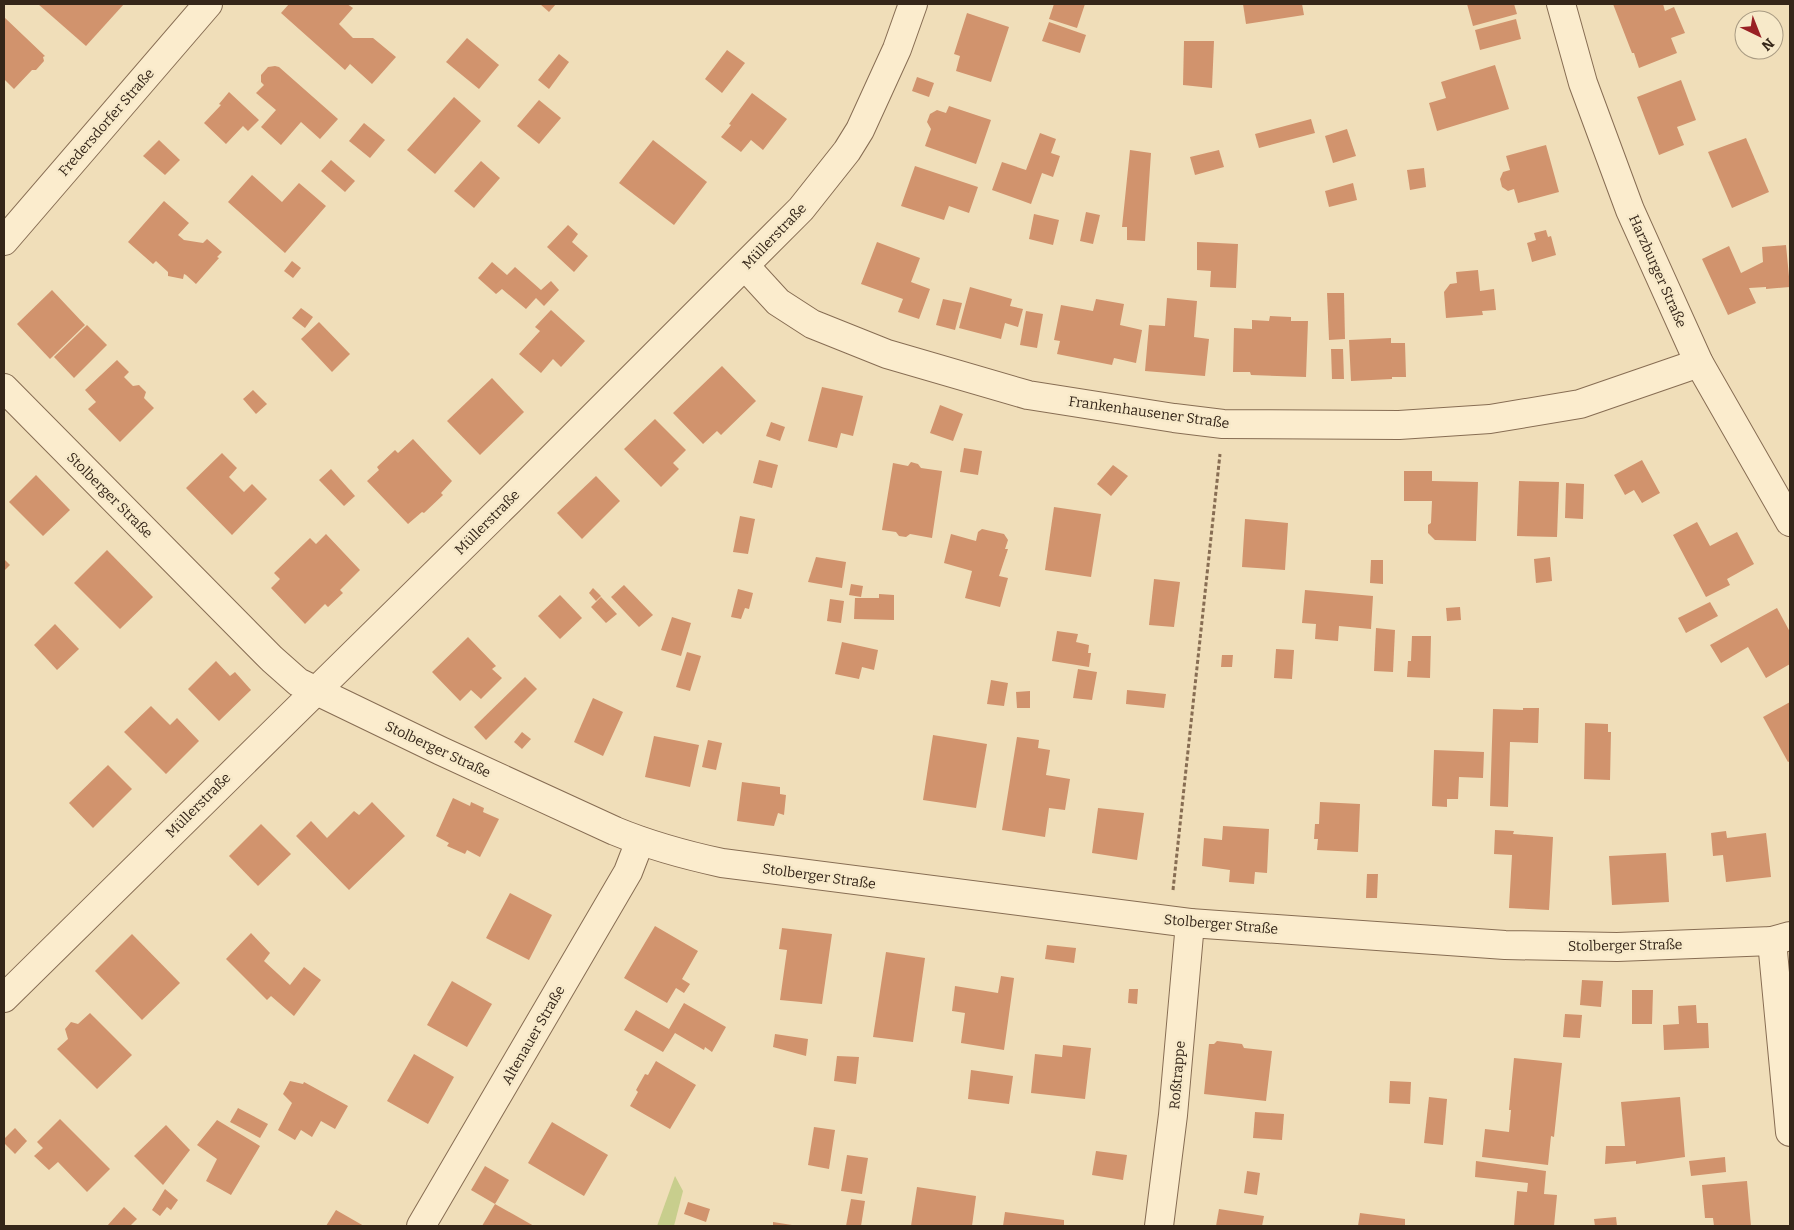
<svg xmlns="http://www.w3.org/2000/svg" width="1794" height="1230" viewBox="0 0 1794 1230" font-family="Bitter,serif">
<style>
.green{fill:#c8ce8d}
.building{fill:#d1936d}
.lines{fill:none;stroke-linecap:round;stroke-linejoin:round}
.minor-casing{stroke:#876d53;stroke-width:30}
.tertiary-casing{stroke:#876d53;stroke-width:30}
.path{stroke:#876d53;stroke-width:3;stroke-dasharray:4 2.5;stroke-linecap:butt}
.minor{stroke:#fbeccd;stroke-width:28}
.tertiary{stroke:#fbeccd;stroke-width:28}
.labels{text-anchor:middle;stroke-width:5;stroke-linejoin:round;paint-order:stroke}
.street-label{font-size:14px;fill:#352619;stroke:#f7e9c9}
</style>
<rect width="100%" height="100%" fill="#f0deb9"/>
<polygon class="green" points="675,1176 683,1191 674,1226 657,1226"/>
<g class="building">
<polygon points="38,4 124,4 86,46"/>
<polygon points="289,4 347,4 353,8 339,24 353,38 373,38 396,57 372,84 350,64 345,70 281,13"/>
<polygon points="540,4 556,4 549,12"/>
<polygon points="1054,4 1085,4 1077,28 1049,19"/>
<polygon points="1243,4 1302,4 1304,15 1246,24"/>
<polygon points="1467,4 1514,4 1517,14 1473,26"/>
<polygon points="1613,4 1663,4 1665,11 1674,7 1685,33 1671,38 1677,53 1639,68 1634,53 1632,53"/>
<polygon points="967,13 1009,27 991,82 956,71 960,56 954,54"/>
<polygon points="4,17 45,56 43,57 44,61 36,70 32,70 14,89 4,79"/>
<polygon points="1516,19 1521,39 1480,50 1475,30"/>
<polygon points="1049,22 1086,35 1080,53 1042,41"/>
<polygon points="467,38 499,65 479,89 446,62"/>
<polygon points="1184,41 1214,41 1212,88 1183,85"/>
<polygon points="727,50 745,63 722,93 705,79"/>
<polygon points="559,54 569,62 549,89 538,80"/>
<polygon points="1495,65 1509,109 1437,131 1429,103 1446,98 1441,82"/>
<polygon points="275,66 279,67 338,119 320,139 301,122 281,145 261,127 276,110 256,93 264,85 261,82 261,75 268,67"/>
<polygon points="917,77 934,83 929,97 912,91"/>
<polygon points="1681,80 1696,120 1677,127 1684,145 1659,155 1637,97"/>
<polygon points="229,92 259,120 248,131 243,126 226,144 204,123 221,105 219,104"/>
<polygon points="752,93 787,119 763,150 751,140 741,152 721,137 731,125 729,124"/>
<polygon points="454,97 481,121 435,174 407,150"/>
<polygon points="539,100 561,118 539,144 517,126"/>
<polygon points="949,106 991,120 976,164 925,146 931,129 927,122 930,114 937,110 946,113"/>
<polygon points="1311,119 1315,133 1259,148 1255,134"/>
<polygon points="364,123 385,140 370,158 349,141"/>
<polygon points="1347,129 1356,156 1333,163 1325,136"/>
<polygon points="1040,133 1056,139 1051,153 1060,156 1053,177 1042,173 1031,204 992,190 1002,162 1026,170"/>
<polygon points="1746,138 1769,192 1732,208 1708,152"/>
<polygon points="159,140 180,160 165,175 143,156"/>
<polygon points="653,140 707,182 674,225 619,183"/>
<polygon points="1546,145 1559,192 1518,203 1514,189 1508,191 1502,187 1500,179 1503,172 1510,170 1506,156"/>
<polygon points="1130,150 1151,153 1145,241 1127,240 1127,227 1122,227"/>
<polygon points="1219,150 1224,167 1195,175 1190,157"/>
<polygon points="331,160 355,181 345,192 321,171"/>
<polygon points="481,161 500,178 474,208 454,191"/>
<polygon points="915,166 978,187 969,213 949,206 944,220 901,206"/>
<polygon points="1424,168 1426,187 1410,190 1407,170"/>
<polygon points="252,175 282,202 299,183 326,206 285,253 228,202"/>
<polygon points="1353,183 1357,200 1329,207 1325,191"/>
<polygon points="164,201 189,223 178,235 184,240 203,243 207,239 222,252 217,257 219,258 196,284 186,275 184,274 183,279 168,276 168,272 156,261 153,264 128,242"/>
<polygon points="1086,212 1100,215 1093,244 1080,241"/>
<polygon points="1034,214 1059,220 1053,245 1029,239"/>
<polygon points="568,225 578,234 572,242 588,256 574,272 547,247"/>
<polygon points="1546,230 1548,237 1551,236 1556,255 1532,262 1527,243 1536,240 1534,233"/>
<polygon points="877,242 920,258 911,282 930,289 919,319 898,312 903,299 861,284"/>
<polygon points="1197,242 1238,244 1236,288 1210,287 1211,271 1197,270"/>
<polygon points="1786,245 1790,287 1766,289 1766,287 1749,288 1756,303 1728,315 1702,259 1729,246 1741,273 1763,262 1762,247"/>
<polygon points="292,261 301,268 293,278 284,271"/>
<polygon points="492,262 507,275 515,267 541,290 551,281 559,290 544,306 536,298 526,309 502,289 496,294 478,278"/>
<polygon points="1478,270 1480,291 1494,289 1496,310 1482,311 1483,315 1446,318 1444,292 1450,284 1457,283 1456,272"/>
<polygon points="970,287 1012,299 1010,306 1023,309 1018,327 1005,323 1001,339 959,328"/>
<polygon points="52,290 85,325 50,359 17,324"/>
<polygon points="1327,293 1344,293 1345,339 1329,340"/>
<polygon points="1167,298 1197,301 1194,337 1209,339 1205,376 1145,371 1149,325 1165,326"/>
<polygon points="943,299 962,303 955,330 936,325"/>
<polygon points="1096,299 1124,304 1120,325 1142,330 1136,363 1114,358 1112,365 1057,354 1060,341 1054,340 1061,305 1093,311"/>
<polygon points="301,308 313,317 305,328 292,318"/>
<polygon points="551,310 585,341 561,367 553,359 541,373 519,354 540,331 535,327"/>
<polygon points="1026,311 1043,314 1037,348 1020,345"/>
<polygon points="1270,316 1291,317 1291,321 1308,321 1306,377 1251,375 1250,372 1233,372 1234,328 1252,329 1252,320 1269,321"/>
<polygon points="319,322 350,354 332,372 301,339"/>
<polygon points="87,325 107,345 74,378 54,357"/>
<polygon points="1391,338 1391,343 1405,343 1406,377 1392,377 1392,379 1351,381 1349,340"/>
<polygon points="1331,349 1343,349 1344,379 1332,379"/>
<polygon points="117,360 129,372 124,377 133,386 139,385 146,392 144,398 154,408 120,442 88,409 96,402 85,390"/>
<polygon points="722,366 756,401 721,435 717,431 703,444 673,413"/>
<polygon points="492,378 524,412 480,455 447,421"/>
<polygon points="822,387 863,396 853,436 841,433 837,448 808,441"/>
<polygon points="253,390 267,404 256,414 243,399"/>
<polygon points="940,405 963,414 953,441 930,433"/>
<polygon points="655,419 686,450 673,463 679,469 661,487 624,449"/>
<polygon points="771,422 785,427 780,441 766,436"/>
<polygon points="413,439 452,481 441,493 443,495 424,513 422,512 408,524 367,481 379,470 377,467 395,450 398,453"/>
<polygon points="964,448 982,451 978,475 960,472"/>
<polygon points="222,453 237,468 229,477 244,492 252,484 267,499 232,535 186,488"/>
<polygon points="759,460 778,465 772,488 753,483"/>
<polygon points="1642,460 1660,493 1642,503 1634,490 1625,495 1614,475"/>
<polygon points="911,462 918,464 921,468 942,471 932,538 910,534 906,537 899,536 896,532 882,530 893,463 908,466"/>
<polygon points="1113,465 1128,476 1111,496 1097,484"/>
<polygon points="331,469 355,496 344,506 319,480"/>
<polygon points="1404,471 1432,471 1432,481 1478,482 1476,541 1435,540 1428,533 1428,525 1431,523 1432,501 1404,501"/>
<polygon points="36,475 70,510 43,536 9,502"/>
<polygon points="596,476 620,501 582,539 557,513"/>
<polygon points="1519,481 1559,482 1557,537 1517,536"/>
<polygon points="1566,483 1584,484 1583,519 1565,518"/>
<polygon points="1054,507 1101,514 1091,577 1045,570"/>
<polygon points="740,516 755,519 748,554 733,552"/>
<polygon points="1245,519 1288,523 1285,570 1242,567"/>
<polygon points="1697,522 1710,546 1737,532 1754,564 1727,579 1730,585 1706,597 1673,535"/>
<polygon points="982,529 1004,534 1008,540 1005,549 1008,549 999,576 1008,578 1000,607 965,598 972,571 944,563 951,534 976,541 978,532"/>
<polygon points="326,534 360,570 340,590 343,593 328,607 325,604 305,624 271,588 280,579 274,573 310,538 316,544"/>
<polygon points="107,550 153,597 120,629 74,583"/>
<polygon points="816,557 846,562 842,588 808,582"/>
<polygon points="1550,557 1552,581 1536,583 1534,559"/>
<polygon points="4,559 10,565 4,571"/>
<polygon points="1371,560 1383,560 1383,584 1370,583"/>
<polygon points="1154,579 1180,582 1174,627 1149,625"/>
<polygon points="851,584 863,586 861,597 849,595"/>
<polygon points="624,585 653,615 639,627 611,597"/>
<polygon points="593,588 601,596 596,601 589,593"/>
<polygon points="738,589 753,593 749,609 745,608 741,619 731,617"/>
<polygon points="1305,590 1373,596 1371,629 1339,626 1338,641 1315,639 1316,624 1302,623"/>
<polygon points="879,594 894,595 894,620 854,619 855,598 879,598"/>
<polygon points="560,595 582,618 560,639 538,616"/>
<polygon points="601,597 617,614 606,623 591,607"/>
<polygon points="830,599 844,601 841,623 827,621"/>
<polygon points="1710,602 1718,616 1686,633 1678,618"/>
<polygon points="1460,607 1461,620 1447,621 1446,608"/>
<polygon points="1777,608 1790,632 1790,664 1766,678 1748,647 1721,663 1710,645"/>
<polygon points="672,617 691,623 681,656 661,650"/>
<polygon points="55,624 79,649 57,670 34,645"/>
<polygon points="1376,628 1395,630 1393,672 1374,671"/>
<polygon points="1057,631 1078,634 1076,642 1089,645 1088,653 1091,653 1089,667 1052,661"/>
<polygon points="1412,636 1431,636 1430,678 1407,677 1408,661 1411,661"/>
<polygon points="468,637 496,666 492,669 502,678 481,699 471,690 460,701 432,672"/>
<polygon points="842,642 878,650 874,670 862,667 859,679 835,674"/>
<polygon points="1276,649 1294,650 1292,679 1274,678"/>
<polygon points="687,652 701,656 690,691 676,687"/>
<polygon points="1222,655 1233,655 1232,667 1221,667"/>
<polygon points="216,661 230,676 235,672 251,690 219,721 188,689"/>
<polygon points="1078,669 1097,672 1092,700 1073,698"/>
<polygon points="525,677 537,689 486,740 474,727"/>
<polygon points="991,680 1008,683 1004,706 987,704"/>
<polygon points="1127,690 1166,694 1164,708 1126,704"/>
<polygon points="1030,691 1030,708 1017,708 1016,692"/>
<polygon points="593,698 623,712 603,756 574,742"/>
<polygon points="1790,702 1790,761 1788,762 1763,717"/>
<polygon points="151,706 170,725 177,718 199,741 166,774 124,732"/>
<polygon points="1523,708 1539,708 1538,743 1510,742 1508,807 1490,806 1493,709 1523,710"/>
<polygon points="1585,723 1608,724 1608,732 1611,732 1610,780 1584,779"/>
<polygon points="522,732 531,739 522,749 514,742"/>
<polygon points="933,735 987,744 976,808 923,800"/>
<polygon points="654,736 699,745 690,787 645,777"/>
<polygon points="1017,737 1039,740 1038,748 1050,750 1046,775 1070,779 1065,810 1049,808 1045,837 1002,830"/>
<polygon points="708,740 722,743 716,770 702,767"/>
<polygon points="1434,750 1484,752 1483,778 1459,777 1458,799 1447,799 1447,807 1432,806"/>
<polygon points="108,765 132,789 93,828 69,803"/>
<polygon points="742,782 780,787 780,794 786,795 784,815 778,813 774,826 737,821"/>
<polygon points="453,798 470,806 471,802 484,808 483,812 499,819 480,857 467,850 465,854 447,846 449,843 436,836"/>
<polygon points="372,802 405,836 349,890 296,836 311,821 327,838 354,811 359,815"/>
<polygon points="1320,802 1360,804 1358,852 1317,850 1318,839 1314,839 1315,824 1319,824"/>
<polygon points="1098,808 1144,813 1137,860 1092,853"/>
<polygon points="261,824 291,854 258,886 229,856"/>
<polygon points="1223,826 1269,829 1267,873 1255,872 1254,884 1229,882 1230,870 1202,866 1204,838 1222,840"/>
<polygon points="1495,830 1514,831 1513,834 1553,837 1549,910 1509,908 1512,855 1494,854"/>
<polygon points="1726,831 1727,838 1766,833 1771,877 1726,882 1723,855 1713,856 1711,833"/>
<polygon points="1666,853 1669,902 1612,905 1609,856"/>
<polygon points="1367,874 1378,874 1377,898 1366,898"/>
<polygon points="510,893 552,915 529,960 486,938"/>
<polygon points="655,926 698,951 682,979 690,984 684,993 676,988 667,1003 624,978"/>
<polygon points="782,928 832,934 822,1004 780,1000 787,950 779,949"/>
<polygon points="251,933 270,953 264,961 290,985 304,967 321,980 294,1016 271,996 267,1000 226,959"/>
<polygon points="132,934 180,983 142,1020 95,971"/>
<polygon points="1047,945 1076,948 1074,963 1045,959"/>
<polygon points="886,952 925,958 913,1042 873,1037"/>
<polygon points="1001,976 1014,978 1004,1050 961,1043 965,1013 952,1011 955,986 998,993"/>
<polygon points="1582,980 1603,981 1601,1007 1580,1005"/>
<polygon points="452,981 492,1004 467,1047 427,1025"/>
<polygon points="1129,989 1138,989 1137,1004 1128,1003"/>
<polygon points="1632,990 1653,990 1652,1024 1632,1024"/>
<polygon points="684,1003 726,1027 712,1052 705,1047 704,1050 675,1033 663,1052 624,1030 636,1010 669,1029"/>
<polygon points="1696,1005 1697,1023 1708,1023 1709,1048 1664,1050 1663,1025 1679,1024 1678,1006"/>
<polygon points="90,1013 132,1055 97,1089 57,1049 68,1039 65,1029 71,1022 78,1024"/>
<polygon points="1565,1014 1582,1015 1580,1038 1563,1037"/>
<polygon points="775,1034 808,1039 806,1056 773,1047"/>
<polygon points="1217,1041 1242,1044 1244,1048 1272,1051 1266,1101 1204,1094 1209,1044 1214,1044"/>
<polygon points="1063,1045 1091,1048 1085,1099 1031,1093 1035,1054 1062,1057"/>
<polygon points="414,1054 454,1077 428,1124 387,1101"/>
<polygon points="837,1056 859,1057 856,1084 834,1081"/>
<polygon points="1514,1058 1562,1063 1554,1137 1551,1136 1548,1165 1482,1157 1485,1129 1509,1132 1511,1110 1509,1110"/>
<polygon points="656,1061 696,1085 670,1129 630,1106 638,1092 636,1090 645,1074 648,1075"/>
<polygon points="971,1070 1013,1076 1009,1104 968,1099"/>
<polygon points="290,1081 303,1084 304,1082 348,1106 335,1129 321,1121 312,1137 301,1130 295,1140 278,1130 292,1103 283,1094"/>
<polygon points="1390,1081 1411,1082 1410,1104 1389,1103"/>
<polygon points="1429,1097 1447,1099 1443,1145 1424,1143"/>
<polygon points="1680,1097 1685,1157 1636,1164 1636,1161 1605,1164 1606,1146 1625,1146 1621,1102"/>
<polygon points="238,1108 268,1124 260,1138 230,1122"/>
<polygon points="1255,1112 1284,1114 1282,1140 1253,1138"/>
<polygon points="60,1119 110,1169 87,1192 58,1162 49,1170 34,1156 43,1148 37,1142"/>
<polygon points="217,1120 260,1146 231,1195 206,1181 217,1159 197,1145"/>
<polygon points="552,1122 608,1155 584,1196 528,1163"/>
<polygon points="166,1125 190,1150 163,1185 134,1156"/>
<polygon points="814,1127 835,1130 829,1169 808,1165"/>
<polygon points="15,1128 27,1141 15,1154 4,1143 4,1139"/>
<polygon points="1096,1151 1127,1155 1123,1180 1092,1175"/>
<polygon points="847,1155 868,1158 862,1194 841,1191"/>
<polygon points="1725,1157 1726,1172 1691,1176 1689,1161"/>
<polygon points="1476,1161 1546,1171 1544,1194 1557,1195 1554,1226 1514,1226 1517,1191 1527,1192 1528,1183 1475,1177"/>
<polygon points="485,1166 509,1180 495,1204 471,1190"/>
<polygon points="1247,1171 1260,1173 1257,1195 1244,1193"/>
<polygon points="1747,1181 1751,1226 1714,1226 1713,1218 1705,1218 1702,1185"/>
<polygon points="917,1187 976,1196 972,1226 911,1226"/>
<polygon points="165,1189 178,1200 171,1210 167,1207 160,1216 152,1210"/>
<polygon points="851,1199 865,1201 861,1226 846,1226"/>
<polygon points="688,1202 710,1209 706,1222 684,1214"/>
<polygon points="495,1204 534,1226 482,1226"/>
<polygon points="124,1207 137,1219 130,1226 107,1226"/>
<polygon points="1219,1209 1264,1216 1262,1226 1216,1226"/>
<polygon points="336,1210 364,1226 326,1226"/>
<polygon points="1005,1212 1064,1220 1064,1226 1003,1226"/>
<polygon points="1360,1213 1405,1219 1405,1226 1358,1226"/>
<polygon points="1616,1217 1617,1226 1595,1226 1594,1219"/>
<polygon points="773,1222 792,1225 791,1226 773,1226"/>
</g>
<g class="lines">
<defs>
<g id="minor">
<polyline points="1561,4 1583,83 1630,210 1699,363 1790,522"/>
<polyline points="745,266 778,302 812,324 887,354 1028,395 1174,418 1223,424 1399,425 1490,419 1580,404 1699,363"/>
<path d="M4,388L272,659L298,682L441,751L615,831C649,845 685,855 722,863L1190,923L1505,945L1617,947L1772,941L1790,936"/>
<polyline points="1772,941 1790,1132"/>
<polyline points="4,998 510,500 801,209 847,151 860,130 897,49 913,4"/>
<polyline points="421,1226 628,872 640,841"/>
<polyline points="1159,1226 1173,1115 1190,923"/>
</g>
<polyline id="tertiary" points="4,241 208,4"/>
</defs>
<use href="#minor" class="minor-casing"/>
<use href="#tertiary" class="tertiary-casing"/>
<polyline class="path" points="1173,890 1220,454"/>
<use href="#minor" class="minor"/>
<use href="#tertiary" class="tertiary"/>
</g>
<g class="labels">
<g class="street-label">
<text transform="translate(106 122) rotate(-49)" y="5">Fredersdorfer Straße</text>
<text transform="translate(774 236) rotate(-46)" y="5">Müllerstraße</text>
<text transform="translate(1658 271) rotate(66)" y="5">Harzburger Straße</text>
<text transform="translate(1149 412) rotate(8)" y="5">Frankenhausener Straße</text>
<text transform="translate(110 495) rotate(45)" y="5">Stolberger Straße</text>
<text transform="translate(487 522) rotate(-45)" y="5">Müllerstraße</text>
<text transform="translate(438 749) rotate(25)" y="5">Stolberger Straße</text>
<text transform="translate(198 805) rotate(-45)" y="5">Müllerstraße</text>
<text transform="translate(819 876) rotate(8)" y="5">Stolberger Straße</text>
<text transform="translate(1221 924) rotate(5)" y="5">Stolberger Straße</text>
<text transform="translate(1625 945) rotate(-1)" y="5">Stolberger Straße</text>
<text transform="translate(533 1035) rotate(-60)" y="5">Altenauer Straße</text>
<text transform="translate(1177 1075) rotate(-85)" y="5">Roßtrappe</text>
</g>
</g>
<rect width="1794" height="1230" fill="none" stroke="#352619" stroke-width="10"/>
<g transform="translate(1759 35) rotate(137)"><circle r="24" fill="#f7e9c9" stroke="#a99b83"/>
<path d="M0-4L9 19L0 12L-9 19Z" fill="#992024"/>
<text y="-8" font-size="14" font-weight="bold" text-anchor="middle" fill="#352619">N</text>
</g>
</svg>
